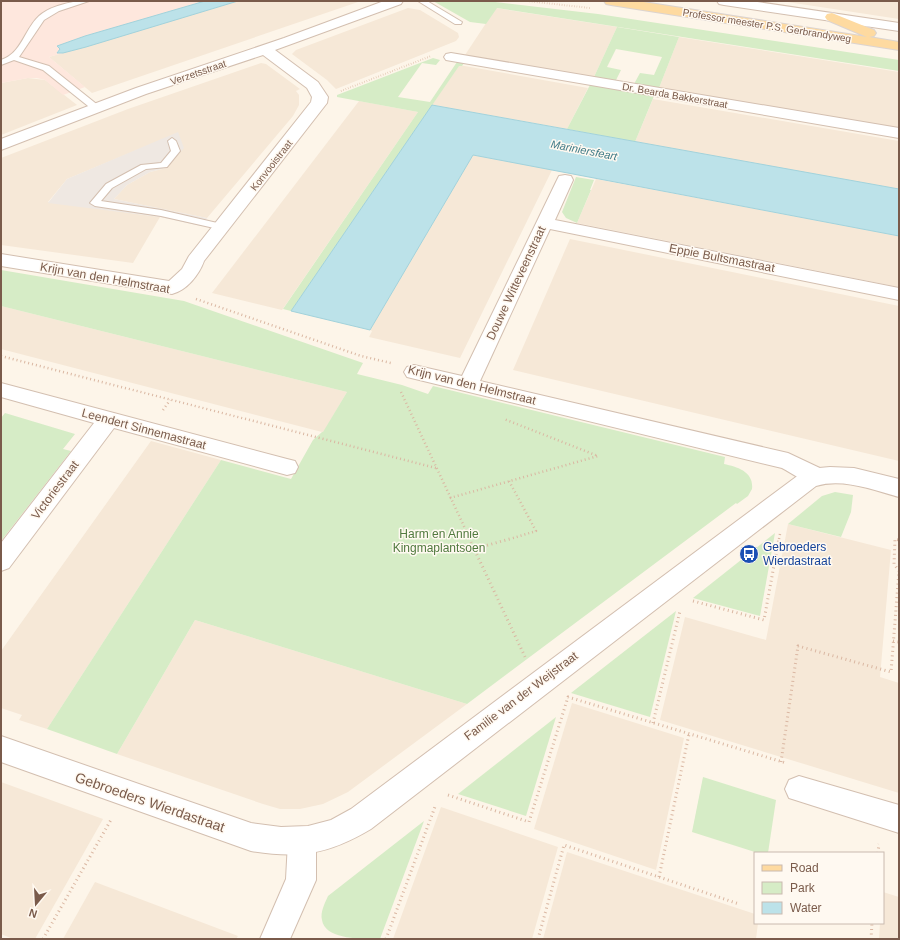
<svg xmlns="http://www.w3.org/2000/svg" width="900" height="940" viewBox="0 0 900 940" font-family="Arial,sans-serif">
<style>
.residential{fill:#f6e8d7}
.commercial{fill:#fee7dd}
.industrial{fill:#efe8e2}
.green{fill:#d6ecc6}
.water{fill:#bce2e9;stroke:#a2d2db}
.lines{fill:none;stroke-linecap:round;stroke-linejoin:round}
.service-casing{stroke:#d3bfb0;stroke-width:2}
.minor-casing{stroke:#d3bfb0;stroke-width:2}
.tertiary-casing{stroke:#d3bfb0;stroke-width:2}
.primary-casing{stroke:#dcd4d0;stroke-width:2}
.path-far2{stroke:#dab7a2;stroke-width:2;stroke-dasharray:0.5 2;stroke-linecap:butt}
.path-far1{stroke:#dab7a2;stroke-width:2.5;stroke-dasharray:1 3;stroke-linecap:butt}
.path{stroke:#dab7a2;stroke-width:3;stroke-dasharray:1 3.5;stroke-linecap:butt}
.service{fill:#fff;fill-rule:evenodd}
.minor{fill:#fff;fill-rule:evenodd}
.tertiary{fill:#fff;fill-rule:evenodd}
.primary{fill:#fedaa0;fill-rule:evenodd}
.labels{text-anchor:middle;stroke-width:3;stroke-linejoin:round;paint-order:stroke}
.far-street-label{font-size:10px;fill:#7a5b4b;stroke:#fff9f1}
.far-water-label{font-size:11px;font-style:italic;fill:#407b87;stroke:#fff9f1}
.street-label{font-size:12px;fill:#7a5b4b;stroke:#fff9f1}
.park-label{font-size:12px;fill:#517a3f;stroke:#fff9f1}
.transit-label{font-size:12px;fill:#164399;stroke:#fff9f1;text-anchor:start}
.near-street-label{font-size:14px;fill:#7a5b4b;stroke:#fff9f1}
</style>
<rect width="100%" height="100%" fill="#fdf5e9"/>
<g class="residential">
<polygon points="238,1 361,1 92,93 49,57"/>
<polygon points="781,1 899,1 899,19"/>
<polygon points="408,8 420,10 458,33 459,37 456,41 336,89 327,80 292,54 296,50"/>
<polygon points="496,8 617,27 594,77 465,55"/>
<polygon points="679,37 899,72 899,128 659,88"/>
<polygon points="261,63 266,64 300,89 296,91 299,95 299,105 293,116 207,218 114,199 127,185 150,172 166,168 178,133 67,179 48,202 160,217 133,263 1,245 1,158 128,109"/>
<polygon points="459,65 588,88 567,129 432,105"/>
<polygon points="28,78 45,80 77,105 1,135 1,83"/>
<polygon points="653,99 899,141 899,189 635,142"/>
<polygon points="359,101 418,112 282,310 212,293"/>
<polygon points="473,155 552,170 460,358 369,337 372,331 370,330"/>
<polygon points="596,179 899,236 899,287 577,223"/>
<polygon points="570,239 899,306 899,461 513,370"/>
<polygon points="1,306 347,392 323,433 322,432 1,349"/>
<polygon points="151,441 221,460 47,729 19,720 22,715 1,708 1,651"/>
<polygon points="788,524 891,550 880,677 899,683 899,793 660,720 685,617 766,640"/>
<polygon points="195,620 467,704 348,792 323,804 300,809 280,809 263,804 117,754"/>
<polygon points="572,703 684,738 656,870 534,829"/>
<polygon points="1,782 103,819 35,939 13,939 1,934"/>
<polygon points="441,807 558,847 532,939 393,939"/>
<polygon points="567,852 755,914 755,923 758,923 756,939 543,939"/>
<polygon points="95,882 238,936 236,939 63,939"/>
<polygon points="883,892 899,897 899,939 879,939 880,923 883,923"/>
</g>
<polygon class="commercial" points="1,1 205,1 85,36 57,46 60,49 57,52 63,53 49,57 85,87 63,95 45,80 37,78 28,78 1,83"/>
<polygon class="industrial" points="178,132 184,148 166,168 150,172 127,185 114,199 207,218 201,226 160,217 48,203 67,179"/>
<g class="green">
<polygon points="433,1 487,1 598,14 899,60 899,71 497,8 486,24 470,22"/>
<polygon points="617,27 679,37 659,88 634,84 640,73 654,75 662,57 616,49 607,67 621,70 616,80 594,77"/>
<polygon points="433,58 440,60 436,65 422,63 398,97 430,102 457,62 464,63 462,66 459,66 291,311 283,309 418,112 337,97 337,95"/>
<polygon points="590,85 654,96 635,142 567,129"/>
<polygon points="576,177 594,180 590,190 591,190 577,223 566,218 562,212"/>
<path d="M1,270L184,301L363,363L357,374L402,385L428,394L433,386L725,457L724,464C738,467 754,472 752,489L748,496L737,504L736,503L467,704L195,620L117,754L47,729L221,460L291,479L313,440L322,432H323L347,392L1,306Z"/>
<polygon points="5,413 75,434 63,449 71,451 1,541 1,418"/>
<polygon points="835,492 853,495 851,512 841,537 788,524 822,496"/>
<polygon points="775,533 760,616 693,598"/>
<polygon points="676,611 650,717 571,693"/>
<polygon points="556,717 526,816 458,794"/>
<polygon points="703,777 776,800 768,853 758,853 692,832"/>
<path d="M424,821L380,939C363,939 325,940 322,920C320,912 325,903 328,896Z"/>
</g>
<g class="water">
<polygon points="205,1 238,1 86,47 63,53 57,53 60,49 57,46 85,36"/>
<polygon points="432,105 899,189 899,236 473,155 370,330 291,311"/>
</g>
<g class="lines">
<defs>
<g id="service">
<path d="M77,1H89L59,11L44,20L19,57L49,66L99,106L100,108L96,111L93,110L43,70L14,60L1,65V60C22,53 24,30 39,16C49,7 64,4 77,1Z"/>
<polygon points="418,1 427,1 462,22 461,24 455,24"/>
<polygon points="172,138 176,141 180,151 167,167 146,169 112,188 101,201 161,210 226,225 228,227 226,229 223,230 161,216 95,206 90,203 106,184 141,165 161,163 171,151 168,141"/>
</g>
<g id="minor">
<path d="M384,1H403L401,4L275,50L318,82L328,97L327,103L204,261C199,275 187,290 172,294L1,266V254L169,281L182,269L189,256L311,102L312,97L307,88L263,55L146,94L1,150V139L136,88L284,38Z"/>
<polygon points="717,1 751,1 899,23 899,31 724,5 719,4"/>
<polygon points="451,53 899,128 899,138 446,60 444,57 446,54"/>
<path d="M565,175L571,176L573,180L555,220L899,288V300L550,229L480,381L788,453L824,470L827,476L824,482C809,487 795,475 782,468L407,377L404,372L407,367L414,365L462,376L557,180L559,176Z"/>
<polygon points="1,383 287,459 295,461 298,467 295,473 287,475 114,428 9,568 1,571 1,543 94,423 1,397"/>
<polygon points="799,776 899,805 899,833 789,798 785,789 789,780"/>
<polygon points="302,828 312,832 316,842 316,880 290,939 260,939 286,879 288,842 292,832"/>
</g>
<path id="tertiary" d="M830,467L854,468L899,479V497C873,490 843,478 816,486L371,829C329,854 300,859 251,851L1,762V736L251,823L281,827L308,826L331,820L351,809L800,474L819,468Z"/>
<polygon id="primary" points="604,1 637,1 867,37 827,20 825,17 827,14 832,13 874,30 876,33 874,36 869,37 899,42 899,50 611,5 606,4"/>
</defs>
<use href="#service" class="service-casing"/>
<use href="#minor" class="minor-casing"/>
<use href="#tertiary" class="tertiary-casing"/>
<use href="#primary" class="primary-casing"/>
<g class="path-far2">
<polyline points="527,1 590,8"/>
<polyline points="341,91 431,56"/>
</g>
<g class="path-far1">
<polyline points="196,299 361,356 391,363"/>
<polyline points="1,356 436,468"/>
<polyline points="401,392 470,539"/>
<polyline points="163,410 170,400"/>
<polyline points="509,481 536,531 510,539"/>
<polyline points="450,498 598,456 504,419"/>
<polyline points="779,539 780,534"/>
</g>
<g class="path">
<polyline points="469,538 526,659"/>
<polyline points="474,549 513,538"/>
<polyline points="693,601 764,620 779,538"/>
<polyline points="893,641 899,642"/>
<polyline points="653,723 680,611"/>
<polyline points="781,762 798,646 891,672 899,571 894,564 895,539 899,540"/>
<polyline points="448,795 529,822 568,697 786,763"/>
<polyline points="878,853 879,844"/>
<polyline points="659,877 689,734"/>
<polyline points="43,939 112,818"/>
<polyline points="386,939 436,804"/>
<polyline points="538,939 564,845 739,904"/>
<polyline points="871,939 872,923"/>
</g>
<use href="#service" class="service"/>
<use href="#minor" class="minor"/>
<use href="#tertiary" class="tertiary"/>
<use href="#primary" class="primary"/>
</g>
<defs>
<symbol id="bus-disc" viewBox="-11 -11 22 22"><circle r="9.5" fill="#1a4fb4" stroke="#fff9f1"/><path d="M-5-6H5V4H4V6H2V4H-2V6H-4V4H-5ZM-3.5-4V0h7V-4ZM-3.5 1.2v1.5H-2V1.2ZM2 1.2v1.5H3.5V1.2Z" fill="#fff"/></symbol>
</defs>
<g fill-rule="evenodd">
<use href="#bus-disc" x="738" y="543" width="22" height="22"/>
</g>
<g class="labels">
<g class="far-street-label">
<text transform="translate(767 25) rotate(9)" y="4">Professor meester P.S. Gerbrandyweg</text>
<text transform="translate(198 72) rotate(-19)" y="4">Verzetsstraat</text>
<text transform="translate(675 95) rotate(10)" y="4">Dr. Bearda Bakkerstraat</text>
<text transform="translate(271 165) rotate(-52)" y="4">Konvooistraat</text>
</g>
<g class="far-water-label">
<text transform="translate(584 150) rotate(11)" y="4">Mariniersfeart</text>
</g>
<g class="street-label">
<text transform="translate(722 258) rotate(11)" y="4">Eppie Bultsmastraat</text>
<text transform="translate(105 278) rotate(10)" y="4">Krijn van den Helmstraat</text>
<text transform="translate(516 283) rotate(-65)" y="4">Douwe Witteveenstraat</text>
<text transform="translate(472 385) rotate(14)" y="4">Krijn van den Helmstraat</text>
<text transform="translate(144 429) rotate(15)" y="4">Leendert Sinnemastraat</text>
<text transform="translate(55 490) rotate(-53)" y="4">Victoriestraat</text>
<text transform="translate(521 696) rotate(-37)" y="4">Familie van der Weijstraat</text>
</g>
<g class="park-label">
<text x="439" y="538">Harm en Annie<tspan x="439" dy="14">Kingmaplantsoen</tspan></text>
</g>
<g class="transit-label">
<text x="763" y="551">Gebroeders<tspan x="763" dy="14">Wierdastraat</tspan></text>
</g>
<g class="near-street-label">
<text transform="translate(150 802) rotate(19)" y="5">Gebroeders Wierdastraat</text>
</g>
</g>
<rect width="900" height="940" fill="none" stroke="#7a5b4b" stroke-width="4"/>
<rect x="754" y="852" width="130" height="72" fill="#fff9f1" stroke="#cabaaf"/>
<rect x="762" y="865" width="20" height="6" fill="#fedaa0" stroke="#cabaaf"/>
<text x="790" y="872" font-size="12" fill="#7a5b4b">Road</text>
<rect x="762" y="882" width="20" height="12" fill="#d6ecc6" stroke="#cabaaf"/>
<text x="790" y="892" font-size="12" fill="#7a5b4b">Park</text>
<rect x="762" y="902" width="20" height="12" fill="#bce2e9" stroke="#cabaaf"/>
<text x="790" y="912" font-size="12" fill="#7a5b4b">Water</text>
<g transform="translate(36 904) rotate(198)" stroke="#fff9f1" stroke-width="3" paint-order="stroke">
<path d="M0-3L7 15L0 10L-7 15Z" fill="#7a5b4b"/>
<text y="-6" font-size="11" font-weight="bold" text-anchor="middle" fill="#7a5b4b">N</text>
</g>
</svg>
